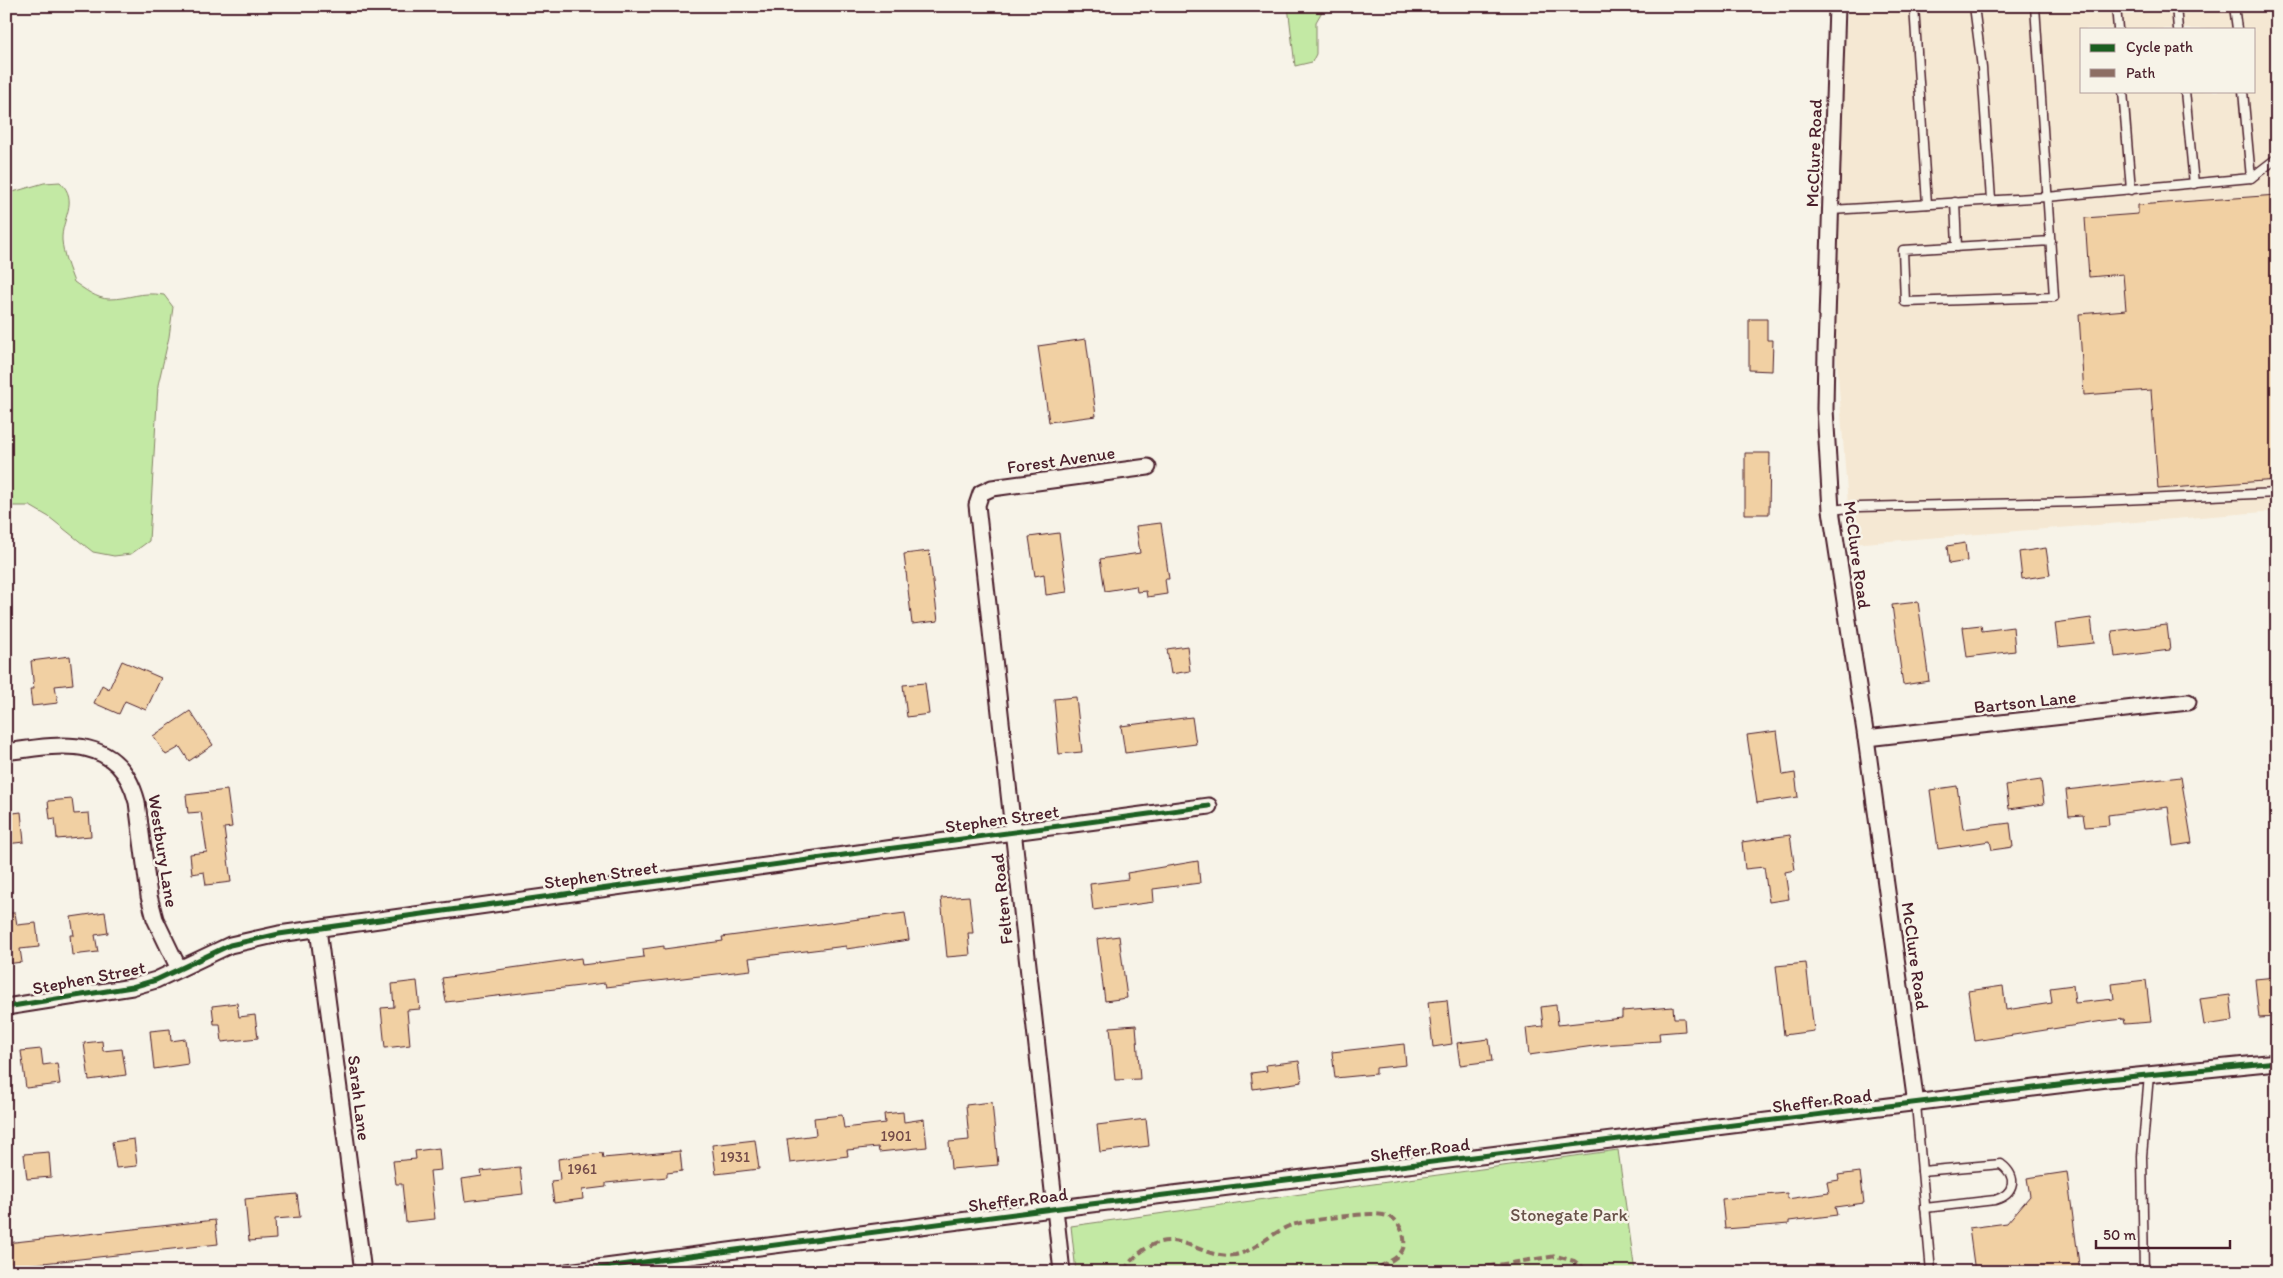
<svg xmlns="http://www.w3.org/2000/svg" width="2283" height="1278" viewBox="0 0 2283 1278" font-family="Itim,sans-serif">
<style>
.built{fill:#f5e8d3;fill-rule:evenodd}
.green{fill:#c3e9a4;stroke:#868468}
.building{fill:#f1d0a3;stroke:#4a1f2b}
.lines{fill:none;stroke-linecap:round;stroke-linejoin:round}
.service-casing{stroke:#4a1f2b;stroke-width:11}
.minor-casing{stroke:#4a1f2b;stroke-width:19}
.service{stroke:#f7f3e8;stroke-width:8}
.minor{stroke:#f7f3e8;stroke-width:15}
.quiet{stroke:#8d6e63;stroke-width:4;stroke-dasharray:8 4;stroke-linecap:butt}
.cycleway-casing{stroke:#f7f3e8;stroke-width:8}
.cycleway{stroke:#1b5e20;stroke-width:5}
.labels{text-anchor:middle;stroke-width:5;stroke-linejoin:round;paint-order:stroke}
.number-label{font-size:15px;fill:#744b49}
.street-label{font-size:18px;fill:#4a1f2b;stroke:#f7f3e8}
.park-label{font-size:18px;fill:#685249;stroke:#f7f3e8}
</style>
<rect width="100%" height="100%" fill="#f7f3e8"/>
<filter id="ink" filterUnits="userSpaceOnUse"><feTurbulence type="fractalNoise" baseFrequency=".02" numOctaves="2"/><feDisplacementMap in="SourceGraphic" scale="10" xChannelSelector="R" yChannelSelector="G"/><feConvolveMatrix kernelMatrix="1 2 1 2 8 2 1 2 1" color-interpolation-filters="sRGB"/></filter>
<g filter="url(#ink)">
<path class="built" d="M1848,6H2277V511L1851,544L1829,258ZM2082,29H2254V91H2082Z"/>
<g class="green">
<polygon points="1288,6 1325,6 1316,22 1316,54 1312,62 1295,66"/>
<path d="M60,182C80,201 61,219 62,240C63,254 69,269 74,282C84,289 97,299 109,299C130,299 140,291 164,295L173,307L169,337L158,385L149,541L131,554L114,556L93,552L49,517L30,506H6V194L44,183Z"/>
<polygon points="1618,1150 1635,1272 1076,1272 1071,1226"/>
</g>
<g class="building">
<polygon points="2277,195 2277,480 2158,489 2151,390 2084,395 2079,314 2126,310 2123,274 2089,277 2085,218 2138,214 2138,205"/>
<polygon points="1749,319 1767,319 1767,340 1773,340 1772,371 1749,370"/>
<polygon points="1086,339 1096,416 1049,422 1038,346"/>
<polygon points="1745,453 1770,453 1769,514 1745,514"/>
<polygon points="1161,523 1169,579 1165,579 1167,594 1147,597 1146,591 1137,592 1136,586 1105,591 1100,559 1140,553 1136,526"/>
<polygon points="1059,533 1067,592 1046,595 1044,574 1035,576 1029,537"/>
<polygon points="1965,543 1967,561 1949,564 1947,546"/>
<polygon points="2046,548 2050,575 2022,579 2019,552"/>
<polygon points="929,551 938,621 912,624 904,554"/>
<polygon points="1918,602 1929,681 1903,685 1892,605"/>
<polygon points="2091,618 2094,643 2058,647 2055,623"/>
<polygon points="1981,625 1982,631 2013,627 2015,651 1967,657 1963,627"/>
<polygon points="2167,625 2170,650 2115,657 2112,631"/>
<polygon points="1187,646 1190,671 1171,674 1167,649"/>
<polygon points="70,656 73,684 55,686 58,703 32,706 30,689 34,689 31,661"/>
<polygon points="122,661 161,678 146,710 125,701 119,714 94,703 102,685 109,689"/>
<polygon points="925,683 929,714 907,717 903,685"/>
<polygon points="1076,697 1082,752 1059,754 1054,699"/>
<polygon points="190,711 213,745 189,761 180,747 166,755 153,736"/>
<polygon points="1192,717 1196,744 1125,753 1121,726"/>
<polygon points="1777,731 1783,775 1795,773 1798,797 1757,803 1747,735"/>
<polygon points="2181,777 2192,843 2173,846 2168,807 2108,815 2109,825 2085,827 2083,815 2069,816 2066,790"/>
<polygon points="2041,780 2044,804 2009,809 2006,785"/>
<polygon points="1957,786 1963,829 2010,823 2013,847 1992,850 1990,841 1938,849 1930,790"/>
<polygon points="227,790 232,827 224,828 231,882 206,885 204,872 192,874 190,854 207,852 201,812 188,813 186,795"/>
<polygon points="72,799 74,814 89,813 91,836 57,839 55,818 50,819 48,801"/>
<polygon points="21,812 24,842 6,844 6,814"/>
<polygon points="1790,835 1795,870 1785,872 1789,899 1769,902 1764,867 1745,869 1742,842"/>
<polygon points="1198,861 1200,883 1153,889 1154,902 1093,910 1090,884 1128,879 1127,873"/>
<polygon points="969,896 973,933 968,933 970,955 947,957 941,898"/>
<polygon points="105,912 108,933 95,935 98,952 72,955 70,935 74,935 71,917"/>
<polygon points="6,913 15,913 17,925 36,923 39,947 20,949 22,962 6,964"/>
<polygon points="905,913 909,940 846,949 846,946 749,958 751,970 606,987 605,983 446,1002 442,978 581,958 582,965 644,957 643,949 664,946 664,949 723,941 722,937"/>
<polygon points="1119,936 1127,998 1105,1001 1097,939"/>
<polygon points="1806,963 1814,1031 1784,1035 1776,966"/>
<polygon points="2276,977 2277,1017 2259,1018 2255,979"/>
<polygon points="2146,980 2151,1022 2125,1024 2124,1019 2097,1022 1975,1041 1968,991 2003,986 2006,1010 2052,1003 2050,988 2073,985 2075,1003 2114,999 2112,984"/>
<polygon points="417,981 420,1009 407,1010 410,1045 385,1048 381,1008 394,1007 392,984"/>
<polygon points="2230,995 2233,1021 2204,1025 2200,999"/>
<polygon points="1447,1000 1452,1044 1433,1047 1428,1002"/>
<polygon points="237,1003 239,1017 255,1015 258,1038 222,1042 220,1024 214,1024 212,1006"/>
<polygon points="1556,1005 1558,1025 1622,1018 1622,1011 1673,1007 1674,1018 1684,1018 1685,1031 1659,1033 1660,1041 1601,1045 1529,1055 1526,1028 1543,1026 1541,1007"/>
<polygon points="1136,1025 1140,1079 1115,1080 1110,1027"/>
<polygon points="170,1029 171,1041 185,1039 188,1064 154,1069 150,1031"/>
<polygon points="1489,1039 1492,1061 1460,1065 1457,1043"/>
<polygon points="102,1041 103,1051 122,1049 126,1075 89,1080 84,1043"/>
<polygon points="1404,1044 1406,1065 1376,1068 1376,1074 1335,1078 1332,1052"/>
<polygon points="41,1049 43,1065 57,1063 60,1084 26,1088 21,1051"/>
<polygon points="1299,1061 1302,1082 1253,1089 1251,1073 1267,1071 1266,1065"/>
<polygon points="992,1102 998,1165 951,1169 949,1142 969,1140 966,1105"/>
<polygon points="903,1112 904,1122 924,1119 927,1147 879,1152 878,1147 847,1150 848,1156 790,1163 787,1139 816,1135 814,1118 842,1115 844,1128 885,1123 884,1114"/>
<polygon points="1146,1119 1149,1146 1100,1152 1097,1125"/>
<polygon points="134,1139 137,1166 116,1168 112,1142"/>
<polygon points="755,1140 759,1169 716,1174 712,1145"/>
<polygon points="439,1148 441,1170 430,1171 435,1219 406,1222 402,1184 396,1184 393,1161 416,1159 415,1151"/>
<polygon points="680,1151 682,1171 667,1173 667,1177 606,1183 606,1187 582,1190 583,1199 554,1203 551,1181 560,1180 558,1159 602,1153 603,1158"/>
<polygon points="49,1152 51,1177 27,1179 24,1154"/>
<polygon points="520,1167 523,1194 465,1201 462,1179 482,1176 481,1171"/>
<polygon points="1860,1172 1864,1203 1835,1207 1837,1215 1789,1221 1789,1224 1725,1229 1722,1199 1787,1193 1787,1199 1829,1193 1827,1182 1839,1180 1838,1175"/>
<polygon points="2067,1172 2080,1272 1975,1272 1969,1228 2007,1223 2030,1196 2027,1178"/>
<polygon points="297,1194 300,1217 275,1219 276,1239 249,1241 245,1199"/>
<polygon points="215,1220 218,1244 6,1267 6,1243"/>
</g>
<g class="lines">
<defs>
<g id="service">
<polyline points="1914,6 1927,204"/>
<polyline points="1974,6 1982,68 1991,200"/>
<polyline points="2035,6 2054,297 1905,302 1903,250 2051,241"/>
<polyline points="2116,6 2118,29"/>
<polyline points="2176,6 2178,29"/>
<polyline points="2234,6 2237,29"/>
<polyline points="2123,91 2131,190"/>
<polyline points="2185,91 2194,184"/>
<polyline points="2251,178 2277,158"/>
<polyline points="1955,202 1957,247"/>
<polyline points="1831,210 2047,197 2251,178 2243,91"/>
<polyline points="1831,510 1859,507 2077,502 2277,493"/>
<polyline points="1916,1104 1931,1272"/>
<path d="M1922,1171L2001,1164C2018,1177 2015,1194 1995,1200L1925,1208"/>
<polyline points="2144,1272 2142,1156 2149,1075"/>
</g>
<g id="minor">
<polyline points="1837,6 1826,351 1825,409 1831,510 1866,738 1916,1104"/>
<polyline points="1866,738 2188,702"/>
<path d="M6,752C61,744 119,733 137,802L149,896L155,919L179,969"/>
<polyline points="318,929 363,1272"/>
<polyline points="6,1007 132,987 156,980 230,945 279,934 894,848 1209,806"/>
<polyline points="567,1272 1083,1205 2107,1079 2277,1062"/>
<polyline points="1062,1272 977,505 981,493 992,488 1148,467"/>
</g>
</defs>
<use href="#service" class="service-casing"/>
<use href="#minor" class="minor-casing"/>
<use href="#service" class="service"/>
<use href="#minor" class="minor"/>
<g class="quiet">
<path d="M1125,1272C1127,1263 1135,1257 1141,1252C1178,1223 1200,1261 1235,1255C1255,1251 1270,1234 1289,1226C1301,1221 1357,1214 1371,1214C1378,1214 1388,1215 1394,1219C1399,1223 1403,1232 1404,1238C1407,1259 1385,1261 1373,1272"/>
<polyline points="1452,1272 1556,1256 1574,1261 1590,1272"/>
</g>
<defs>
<g id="cycleway">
<polyline points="6,1007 132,987 156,980 230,945 279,934 894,848 1209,806"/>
<polyline points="567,1272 1083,1205 2107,1079 2277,1062"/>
</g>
</defs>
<use href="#cycleway" class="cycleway-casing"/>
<use href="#cycleway" class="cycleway"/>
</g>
</g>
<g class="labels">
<g class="number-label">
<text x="896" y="1141">1901</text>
<text x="735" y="1162">1931</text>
<text x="582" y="1174">1961</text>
</g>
<g class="street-label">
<text transform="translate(1814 153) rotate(-88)" y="6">McClure Road</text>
<text transform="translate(1061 460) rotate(-8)" y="6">Forest Avenue</text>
<text transform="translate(1857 555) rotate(82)" y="6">McClure Road</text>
<text transform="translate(2025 702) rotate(-6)" y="6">Bartson Lane</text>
<text transform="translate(1002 819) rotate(-8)" y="6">Stephen Street</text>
<text transform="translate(163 851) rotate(81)" y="6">Westbury Lane</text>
<text transform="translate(601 875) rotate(-8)" y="6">Stephen Street</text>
<text transform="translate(1002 899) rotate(-96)" y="6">Felten Road</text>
<text transform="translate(1915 956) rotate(82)" y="6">McClure Road</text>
<text transform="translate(89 978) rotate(-11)" y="6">Stephen Street</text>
<text transform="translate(359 1098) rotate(83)" y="6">Sarah Lane</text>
<text transform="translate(1822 1101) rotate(-7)" y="6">Sheffer Road</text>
<text transform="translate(1420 1150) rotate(-7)" y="6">Sheffer Road</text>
<text transform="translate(1018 1200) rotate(-7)" y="6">Sheffer Road</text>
</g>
<g class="park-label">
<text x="1569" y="1221">Stonegate Park</text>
</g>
</g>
<rect width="2283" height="1278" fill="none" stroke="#f7f3e8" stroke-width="25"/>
<rect x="12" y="12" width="2258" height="1253" fill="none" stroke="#4a1f2b" stroke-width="2" filter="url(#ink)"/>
<rect x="2080" y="28" width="175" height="65" fill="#f7f3e8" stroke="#b29e9c"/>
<rect x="2090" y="44" width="25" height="8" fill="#1b5e20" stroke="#b29e9c"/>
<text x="2126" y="52" font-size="15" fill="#4a1f2b">Cycle path</text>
<rect x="2090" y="69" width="25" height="8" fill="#8d6e63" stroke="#b29e9c"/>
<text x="2126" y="78" font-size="15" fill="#4a1f2b">Path</text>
<path d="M2096 1240v8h134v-8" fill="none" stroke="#4a1f2b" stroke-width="2.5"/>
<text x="2103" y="1240" font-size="15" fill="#4a1f2b" stroke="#f7f3e8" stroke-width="4" paint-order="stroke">50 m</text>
</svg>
